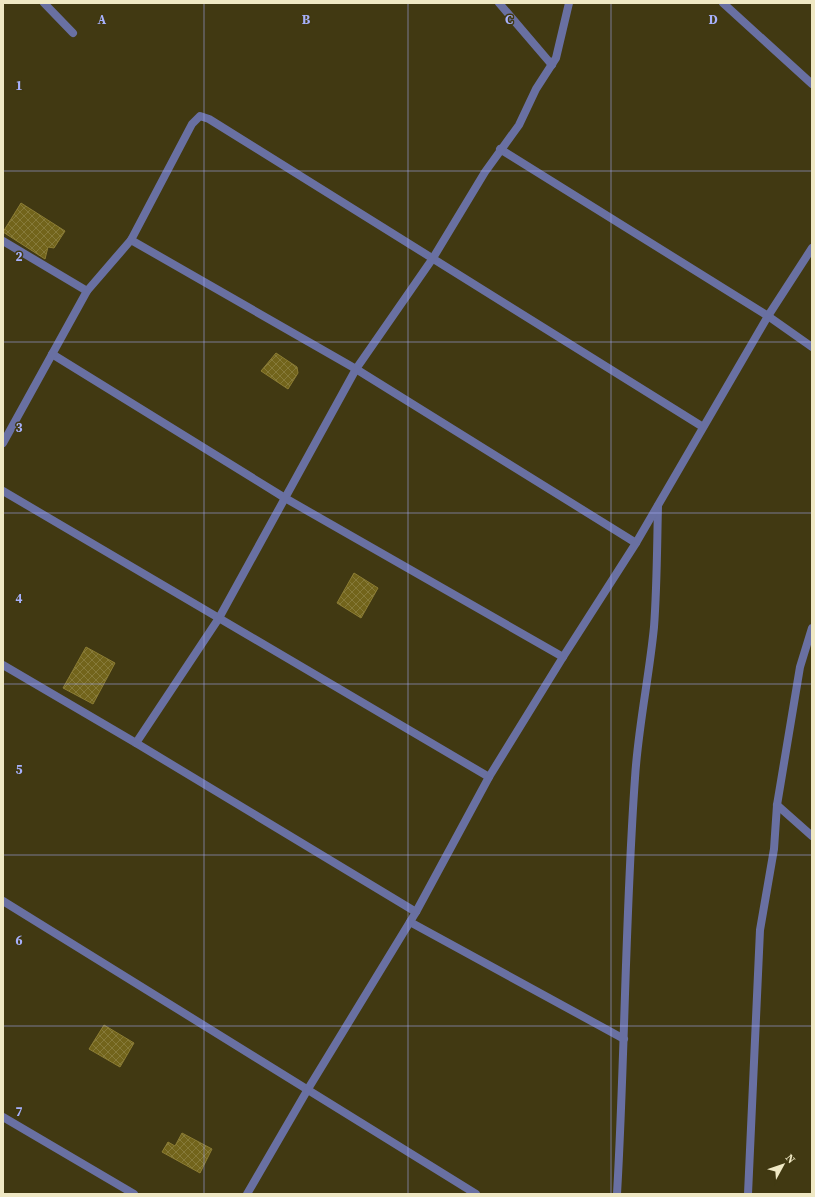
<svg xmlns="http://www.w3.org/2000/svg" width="815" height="1197" viewBox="0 0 815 1197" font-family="'Source Serif 4',serif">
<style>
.building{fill:url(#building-cross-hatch);stroke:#8c7d34}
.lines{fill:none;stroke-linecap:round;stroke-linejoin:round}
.minor{stroke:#6970a2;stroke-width:8}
.tertiary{stroke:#6970a2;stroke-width:8}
.grid{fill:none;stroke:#a7b1fc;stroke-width:1;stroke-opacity:0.55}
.grid-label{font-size:13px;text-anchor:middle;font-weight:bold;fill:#a7b1fc;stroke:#413912;stroke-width:3;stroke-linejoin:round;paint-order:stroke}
</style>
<defs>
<pattern id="building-cross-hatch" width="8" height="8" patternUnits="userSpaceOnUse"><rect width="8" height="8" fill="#72641b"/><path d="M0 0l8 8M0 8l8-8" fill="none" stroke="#867a3a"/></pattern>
</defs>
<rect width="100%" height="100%" fill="#413912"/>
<g class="building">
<polygon points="21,203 65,231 54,248 48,247 45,259 3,232"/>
<polygon points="276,353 297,367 298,373 288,389 261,371"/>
<polygon points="354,573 378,588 361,618 337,603"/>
<polygon points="86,647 115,663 93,704 63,688"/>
<polygon points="104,1025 134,1043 120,1067 89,1049"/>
<polygon points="182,1133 212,1149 200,1173 162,1152 168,1142 175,1146"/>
</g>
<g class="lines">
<g class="minor">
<polyline points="44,3 73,33"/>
<polyline points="499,3 552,65"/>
<polyline points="723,3 812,84"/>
<polyline points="500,149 768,316"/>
<polyline points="131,240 356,369 636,543"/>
<polyline points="3,241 87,291"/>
<polyline points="52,354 285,498 563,657"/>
<polyline points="3,443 87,291 131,240 192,124 200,116 209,119 703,427"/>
<polyline points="3,491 489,777"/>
<polyline points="3,665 136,743 416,912"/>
<polyline points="136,743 219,618 356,369 433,258 485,172 519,125 536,89 556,58 569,3"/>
<polyline points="777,805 812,836"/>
<polyline points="3,901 476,1194"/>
<polyline points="410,922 624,1039"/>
<polyline points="3,1117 134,1194"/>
<path d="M617,1194C625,1056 625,917 635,778C638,728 649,678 654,627C657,587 657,546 658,506"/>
</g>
<g class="tertiary">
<polyline points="768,316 812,347"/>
<polyline points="247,1194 308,1089 416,912 489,777 563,657 636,543 768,316 812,248"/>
<polyline points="748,1194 760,930 774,849 777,805 800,667 812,628"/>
</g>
</g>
<path class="grid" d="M204,3V1194M408,3V1194M611,3V1194M3,171H812M3,342H812M3,513H812M3,684H812M3,855H812M3,1026H812"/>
<g class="grid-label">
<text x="102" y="24">A</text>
<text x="306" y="24">B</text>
<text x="509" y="24">C</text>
<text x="713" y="24">D</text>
<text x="19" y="90">1</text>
<text x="19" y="261">2</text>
<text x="19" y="432">3</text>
<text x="19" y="603">4</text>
<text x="19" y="774">5</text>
<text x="19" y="945">6</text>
<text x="19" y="1116">7</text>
</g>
<rect width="815" height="1197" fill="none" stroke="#efe8c4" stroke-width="8"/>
<g transform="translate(783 1165) rotate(50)" stroke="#413912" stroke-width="3" paint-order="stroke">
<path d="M0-3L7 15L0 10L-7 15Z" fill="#efe8c4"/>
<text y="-6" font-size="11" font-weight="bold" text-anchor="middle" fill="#efe8c4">N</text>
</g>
</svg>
